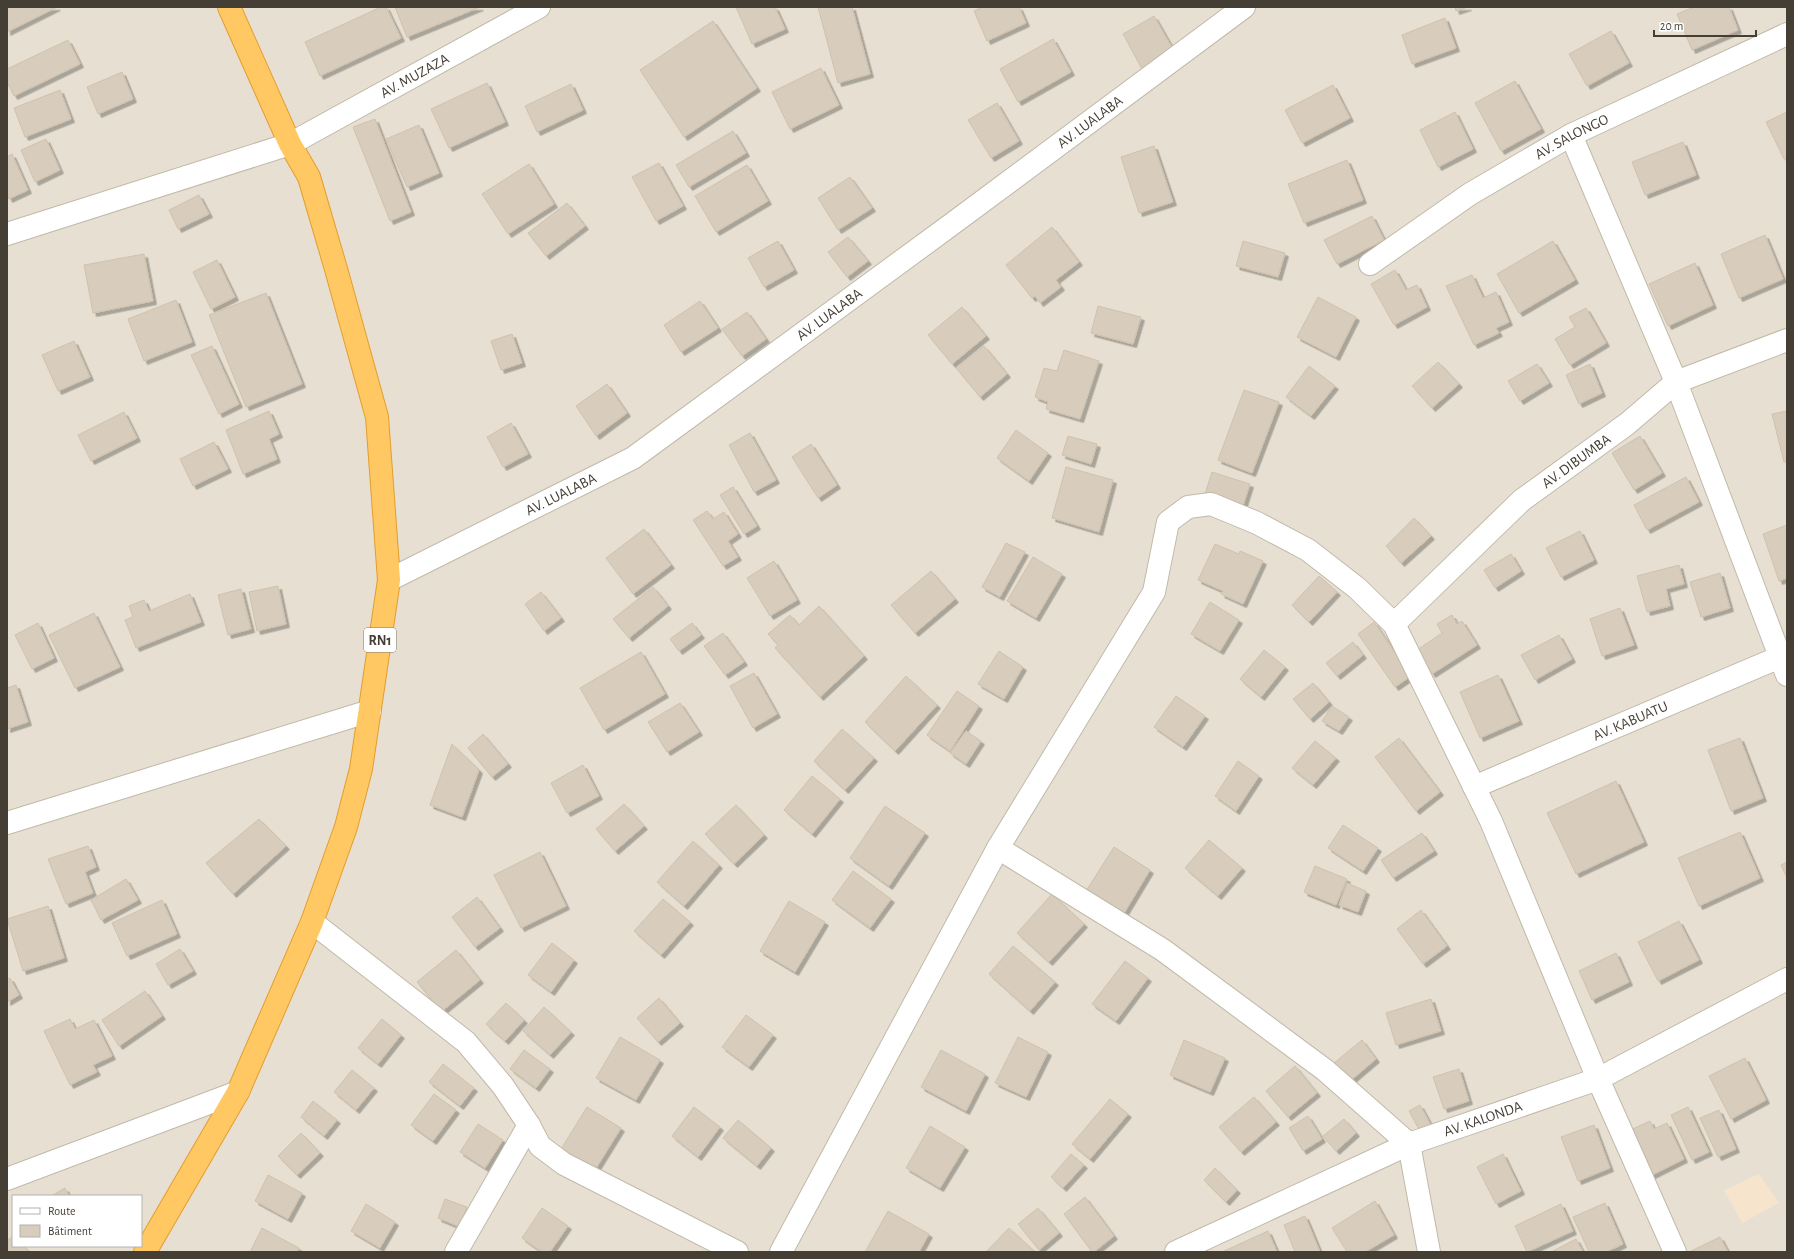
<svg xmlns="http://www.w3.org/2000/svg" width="1794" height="1259" viewBox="0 0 1794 1259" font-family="'Alegreya Sans',sans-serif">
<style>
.residential{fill:#e7e0d2;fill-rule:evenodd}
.commercial{fill:#f6e4cd}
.building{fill:#d8ccbc;stroke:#d0c1ac;filter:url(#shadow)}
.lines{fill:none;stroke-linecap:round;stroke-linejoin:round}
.street-casing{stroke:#c1b9a9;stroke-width:24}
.highway-casing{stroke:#e39d2d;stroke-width:24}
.street{stroke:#fff;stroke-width:22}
.highway{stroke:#ffc863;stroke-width:22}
.labels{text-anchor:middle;stroke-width:3;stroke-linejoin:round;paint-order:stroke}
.shield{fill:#fff;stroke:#7d7871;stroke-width:1}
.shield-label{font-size:14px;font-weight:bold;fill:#453e34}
.street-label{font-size:15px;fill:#453e34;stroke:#fff}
</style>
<defs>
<filter id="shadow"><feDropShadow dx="3.5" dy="3.5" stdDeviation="0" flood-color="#0004"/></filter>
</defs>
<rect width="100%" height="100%" fill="#f3eee4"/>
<path class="residential" d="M7,7H1787V1252H7ZM13,1196H141V1246H13Z"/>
<polygon class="commercial" points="1759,1174 1779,1203 1742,1223 1724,1190"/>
<g class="building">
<polygon points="7,7 57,7 7,32"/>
<polygon points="381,7 386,7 401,38 320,76 305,42"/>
<polygon points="395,7 480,7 407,37"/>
<polygon points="736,7 775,7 785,29 752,44"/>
<polygon points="818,7 852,7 870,74 838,83"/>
<polygon points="983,7 1019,7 1026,23 987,41 974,11"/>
<polygon points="1455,7 1468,7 1456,11"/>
<polygon points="1694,7 1729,7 1738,30 1692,50 1677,14"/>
<polygon points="1154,16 1175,53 1143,71 1123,34"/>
<polygon points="1445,18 1456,48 1412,64 1402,35"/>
<polygon points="713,21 757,88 684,137 640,70"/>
<polygon points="1611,31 1629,63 1587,86 1569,54"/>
<polygon points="1053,39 1071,72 1018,102 1000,69"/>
<polygon points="68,40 80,64 14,96 7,82 7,69"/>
<polygon points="821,68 839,105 790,129 772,92"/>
<polygon points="122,72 133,99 98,114 87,87"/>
<polygon points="1515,81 1541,129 1501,151 1475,103"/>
<polygon points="487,83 505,122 449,148 431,109"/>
<polygon points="571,84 583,110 537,132 525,106"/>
<polygon points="1333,85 1350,118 1302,143 1285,110"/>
<polygon points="60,90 71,119 25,137 14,108"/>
<polygon points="997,103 1019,141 991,158 968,120"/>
<polygon points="1455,112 1473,149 1438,167 1420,130"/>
<polygon points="1787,112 1787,158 1784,159 1766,122"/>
<polygon points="375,119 411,212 390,221 353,127"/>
<polygon points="419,125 439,173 407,187 386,139"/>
<polygon points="733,131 746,153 689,187 676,165"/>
<polygon points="46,139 60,170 35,182 21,150"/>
<polygon points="1683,142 1696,175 1645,195 1632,162"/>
<polygon points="1154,146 1173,202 1139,213 1121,157"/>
<polygon points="12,154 28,190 9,199 7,194 7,157"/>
<polygon points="1347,160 1363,200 1304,223 1288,184"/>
<polygon points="659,163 683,206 656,221 632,177"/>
<polygon points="529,164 554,204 508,234 482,194"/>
<polygon points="747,165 768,201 716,232 695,196"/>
<polygon points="850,177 872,208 838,230 818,198"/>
<polygon points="199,195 209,214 178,229 169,210"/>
<polygon points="567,203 585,226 546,256 528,233"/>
<polygon points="1372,216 1384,240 1337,264 1324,240"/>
<polygon points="1052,227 1079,262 1056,280 1061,287 1040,303 1035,296 1032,298 1006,265"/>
<polygon points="1765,235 1783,279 1739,298 1721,254"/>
<polygon points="848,237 868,261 847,277 828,252"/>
<polygon points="778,241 794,270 764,287 748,258"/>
<polygon points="1243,241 1285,253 1278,277 1236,266"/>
<polygon points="1553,241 1575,280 1519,313 1497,274"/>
<polygon points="144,254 153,301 93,313 84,265"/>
<polygon points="217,260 235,297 211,309 193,272"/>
<polygon points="1695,263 1713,305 1668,326 1649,284"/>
<polygon points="1395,270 1406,290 1417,285 1427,307 1394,325 1371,284"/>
<polygon points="1472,275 1483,298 1496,292 1509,322 1496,328 1499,333 1474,345 1446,286"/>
<polygon points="266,293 302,384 246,407 209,315"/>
<polygon points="1318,297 1356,317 1336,357 1297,337"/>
<polygon points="176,300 192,342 144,361 128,319"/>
<polygon points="700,301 718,328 681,352 664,325"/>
<polygon points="1098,306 1141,317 1133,344 1091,333"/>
<polygon points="962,307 986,336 952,364 928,335"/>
<polygon points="1586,308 1606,343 1570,365 1555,339 1575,327 1569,317"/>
<polygon points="747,312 766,339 742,356 722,329"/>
<polygon points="512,334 522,363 501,370 491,341"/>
<polygon points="74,341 90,377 58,391 42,355"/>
<polygon points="212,346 239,404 219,414 191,355"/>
<polygon points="984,346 1007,374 980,397 956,368"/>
<polygon points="1064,350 1099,361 1080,419 1046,409 1048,402 1035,397 1044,368 1057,371"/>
<polygon points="1438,362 1459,384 1432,408 1412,386"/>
<polygon points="1537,364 1549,383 1520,401 1508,381"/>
<polygon points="1590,364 1602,393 1579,404 1566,375"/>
<polygon points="1309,366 1335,386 1311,416 1286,397"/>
<polygon points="607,384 627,413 596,436 576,406"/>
<polygon points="1244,390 1279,402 1252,473 1218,460"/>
<polygon points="269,411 279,434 269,439 277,459 243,474 226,430"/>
<polygon points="1787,411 1787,461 1784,462 1772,414"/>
<polygon points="124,412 137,438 91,461 78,435"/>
<polygon points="511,423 528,454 503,467 487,437"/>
<polygon points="1016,430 1048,453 1029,481 997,458"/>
<polygon points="750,433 776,480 754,492 729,445"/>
<polygon points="1068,436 1097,444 1091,464 1062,455"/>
<polygon points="1640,436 1662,473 1634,490 1612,453"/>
<polygon points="214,442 228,469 193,486 180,459"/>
<polygon points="811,444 837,485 818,498 792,457"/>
<polygon points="1066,467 1113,480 1099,532 1052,518"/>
<polygon points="1212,472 1250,484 1242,509 1204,497"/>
<polygon points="1686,477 1699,502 1647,530 1634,505"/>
<polygon points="733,487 757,526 744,534 720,495"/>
<polygon points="707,511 713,519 724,512 738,534 728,541 738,557 723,566 693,520"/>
<polygon points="1414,518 1431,536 1401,563 1386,546"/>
<polygon points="1787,525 1787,578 1779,581 1763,534"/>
<polygon points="644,529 671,565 633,594 606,558"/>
<polygon points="1580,531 1594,560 1561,577 1546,548"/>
<polygon points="1006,543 1025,552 1000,597 982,587"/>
<polygon points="1215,544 1239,554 1240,551 1263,561 1243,604 1221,594 1223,591 1198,580"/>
<polygon points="1511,554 1521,571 1495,588 1484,570"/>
<polygon points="1033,557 1062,574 1036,618 1007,601"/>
<polygon points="774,561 797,600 770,616 747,578"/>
<polygon points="1679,565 1684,584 1666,589 1670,606 1647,612 1637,576"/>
<polygon points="931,571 955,599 915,633 891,605"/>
<polygon points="1720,573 1730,608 1701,617 1690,582"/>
<polygon points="1319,576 1337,592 1309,622 1292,605"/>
<polygon points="278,586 286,624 257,631 249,592"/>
<polygon points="653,587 668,606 629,638 613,619"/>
<polygon points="241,589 251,629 228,635 218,595"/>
<polygon points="541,592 561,618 544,631 525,604"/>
<polygon points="190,594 201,622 136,648 125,620 133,617 129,606 144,600 149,611"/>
<polygon points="1210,602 1239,620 1220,651 1191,634"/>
<polygon points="819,606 864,656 820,697 775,648 778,645 768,634 790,615 799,625"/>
<polygon points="1620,608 1634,645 1602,656 1590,619"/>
<polygon points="94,613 120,667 75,688 49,635"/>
<polygon points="1452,615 1457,624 1462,621 1477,645 1432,674 1417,650 1442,633 1437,624"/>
<polygon points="1374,622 1411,676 1395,687 1358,634"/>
<polygon points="38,623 54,658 32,669 15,635"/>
<polygon points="692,623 701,635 679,651 670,639"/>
<polygon points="723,633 744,662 725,675 704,646"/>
<polygon points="1559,635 1572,659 1535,680 1521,655"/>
<polygon points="1353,642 1363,655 1337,676 1326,663"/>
<polygon points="1264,650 1285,667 1261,697 1240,679"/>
<polygon points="999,651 1023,667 1004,699 978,684"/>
<polygon points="641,652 665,694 604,730 580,688"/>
<polygon points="754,673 777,714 753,728 730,686"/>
<polygon points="1498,675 1519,721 1480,738 1460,692"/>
<polygon points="906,676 937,705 895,751 865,722"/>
<polygon points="1313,683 1329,702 1310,719 1293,699"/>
<polygon points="16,685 28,722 7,729 7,688"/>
<polygon points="957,691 979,706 950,751 927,735"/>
<polygon points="1176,696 1205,716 1183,747 1154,727"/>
<polygon points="680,703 699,732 667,752 648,722"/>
<polygon points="1332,706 1349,717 1339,731 1322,721"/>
<polygon points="842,729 874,758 845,790 814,761"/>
<polygon points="966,731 981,741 966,764 950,753"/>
<polygon points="483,734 508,764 492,777 468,748"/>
<polygon points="1399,738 1440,792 1416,811 1375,757"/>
<polygon points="1740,738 1763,798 1731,811 1708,750"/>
<polygon points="1315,741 1336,758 1313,785 1292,768"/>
<polygon points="452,744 479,770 462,817 430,805"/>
<polygon points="1238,761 1259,776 1236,811 1215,796"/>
<polygon points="583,765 599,796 567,813 551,783"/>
<polygon points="812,776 840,799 812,834 784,810"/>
<polygon points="1616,781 1644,842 1576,874 1547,813"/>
<polygon points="624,804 644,826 615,851 596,829"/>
<polygon points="736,805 764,835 734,864 705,834"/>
<polygon points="885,806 925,833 889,886 850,858"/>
<polygon points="259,819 286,846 233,894 206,863"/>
<polygon points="1343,825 1378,848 1363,871 1328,848"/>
<polygon points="1740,832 1760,878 1699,906 1678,858"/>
<polygon points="1422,833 1434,851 1393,878 1381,860"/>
<polygon points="1209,840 1242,868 1218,896 1185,868"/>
<polygon points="693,841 719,865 684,906 657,882"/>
<polygon points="88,846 96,867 85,872 93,893 66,904 48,859"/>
<polygon points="1114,847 1150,870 1123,915 1086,891"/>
<polygon points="540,852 566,906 521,928 494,875"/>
<polygon points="1787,862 1787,878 1781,865"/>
<polygon points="1315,866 1347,879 1336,905 1304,892"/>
<polygon points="853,871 891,899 870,928 832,900"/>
<polygon points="126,879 138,900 101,920 91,900"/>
<polygon points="1347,883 1366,891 1358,912 1339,905"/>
<polygon points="1052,894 1084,924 1049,962 1017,933"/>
<polygon points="477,897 500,928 475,947 452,917"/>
<polygon points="663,899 690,922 661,955 634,931"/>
<polygon points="162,900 177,934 127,956 112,923"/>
<polygon points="789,901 825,922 795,972 760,951"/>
<polygon points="48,906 64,958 23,971 7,919"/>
<polygon points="1421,910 1447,946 1423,964 1397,929"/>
<polygon points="1679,921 1699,960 1658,981 1638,942"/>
<polygon points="552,943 574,960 551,992 528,975"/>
<polygon points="1013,946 1055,982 1030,1011 989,974"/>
<polygon points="180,949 193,971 168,985 156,964"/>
<polygon points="456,950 480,980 441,1012 417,982"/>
<polygon points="1616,953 1629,982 1592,1000 1579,971"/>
<polygon points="1125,961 1148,978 1116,1021 1092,1004"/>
<polygon points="10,978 19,995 7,1002 7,980"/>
<polygon points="145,991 162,1016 119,1046 102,1020"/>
<polygon points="659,998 680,1023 658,1042 637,1018"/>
<polygon points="1431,999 1441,1031 1396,1045 1386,1013"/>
<polygon points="506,1003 524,1020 505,1041 486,1024"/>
<polygon points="544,1007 571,1032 550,1055 523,1031"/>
<polygon points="746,1015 773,1035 749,1067 722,1047"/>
<polygon points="70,1019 75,1029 94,1020 112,1056 93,1065 97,1072 70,1085 44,1031"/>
<polygon points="382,1019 401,1035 378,1064 358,1048"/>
<polygon points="620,1037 660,1060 636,1100 596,1078"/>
<polygon points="1018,1037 1048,1052 1026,1097 995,1083"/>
<polygon points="1184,1040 1225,1058 1210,1092 1170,1075"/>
<polygon points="1362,1040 1376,1059 1349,1082 1334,1063"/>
<polygon points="524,1050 550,1069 536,1088 510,1069"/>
<polygon points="941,1050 985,1074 966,1111 921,1087"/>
<polygon points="1745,1058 1766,1100 1731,1119 1709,1076"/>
<polygon points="443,1064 474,1088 460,1106 429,1082"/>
<polygon points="1295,1066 1317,1093 1288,1117 1266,1091"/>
<polygon points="1459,1069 1469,1101 1444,1109 1433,1077"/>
<polygon points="352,1070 374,1088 356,1110 334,1092"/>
<polygon points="434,1094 456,1110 433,1141 411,1125"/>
<polygon points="1254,1097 1276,1122 1241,1152 1219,1127"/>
<polygon points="1110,1099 1128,1114 1090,1159 1072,1144"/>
<polygon points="313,1101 337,1120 324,1136 301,1117"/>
<polygon points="1420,1105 1433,1129 1422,1135 1409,1111"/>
<polygon points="587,1107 621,1128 595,1170 561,1149"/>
<polygon points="694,1107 720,1127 698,1157 672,1136"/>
<polygon points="1688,1107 1709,1152 1692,1160 1671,1115"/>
<polygon points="1719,1110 1736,1149 1718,1157 1700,1118"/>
<polygon points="1308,1116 1322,1139 1303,1151 1289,1128"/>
<polygon points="1344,1119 1356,1133 1336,1151 1323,1136"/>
<polygon points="738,1120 771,1148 757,1166 723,1138"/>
<polygon points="1650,1121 1654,1129 1667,1123 1684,1159 1648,1177 1626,1132"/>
<polygon points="478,1124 503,1140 485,1168 460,1152"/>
<polygon points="1594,1125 1610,1168 1578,1181 1561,1137"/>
<polygon points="930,1126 965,1147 940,1188 906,1168"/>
<polygon points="301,1133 320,1153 297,1175 278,1156"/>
<polygon points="1071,1154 1084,1165 1063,1188 1051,1177"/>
<polygon points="1503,1154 1521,1191 1496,1204 1477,1167"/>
<polygon points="1215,1168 1237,1190 1226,1202 1204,1180"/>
<polygon points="268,1175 302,1193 288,1219 255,1201"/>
<polygon points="65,1188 69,1196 51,1196"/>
<polygon points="1085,1197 1114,1236 1094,1252 1092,1252 1064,1214"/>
<polygon points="445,1199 467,1207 460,1227 438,1218"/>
<polygon points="1375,1201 1394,1235 1365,1252 1347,1252 1332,1228"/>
<polygon points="1605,1203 1623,1244 1606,1252 1589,1252 1573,1217"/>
<polygon points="366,1204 395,1222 380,1248 351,1231"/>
<polygon points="1561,1204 1573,1231 1527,1252 1515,1226"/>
<polygon points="542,1208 568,1226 550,1252 542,1252 522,1238"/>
<polygon points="1038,1208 1059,1233 1039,1250 1018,1224"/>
<polygon points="888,1211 929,1234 919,1252 865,1252"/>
<polygon points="1305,1216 1320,1252 1295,1252 1284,1225"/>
<polygon points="262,1228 299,1248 297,1252 250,1252"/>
<polygon points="1009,1228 1035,1252 986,1252"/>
<polygon points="1268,1231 1277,1252 1222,1252"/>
<polygon points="13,1236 13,1246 24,1246 29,1252 7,1252 7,1241"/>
<polygon points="1720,1237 1728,1252 1691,1252 1691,1251"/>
<polygon points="1576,1239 1583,1252 1551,1252"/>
</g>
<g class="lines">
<defs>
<g id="street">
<polyline points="1571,135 1676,382 1787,675"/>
<path id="s1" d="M7,234L290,144L539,7"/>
<path id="s2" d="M1370,264L1470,194L1571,135L1787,34"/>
<path id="s3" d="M389,580L633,458L952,224L1244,7"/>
<path id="s4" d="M1394,624L1522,500L1627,424L1676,382L1787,340"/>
<path id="s5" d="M1474,787L1787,654"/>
<polyline points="7,823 370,711"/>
<polyline points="998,848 1163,950 1325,1070 1409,1144 1429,1252"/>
<polyline points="312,922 466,1042 503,1086 529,1125 540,1146 564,1164 737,1252"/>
<polyline points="7,1179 238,1092"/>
<polyline points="456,1252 529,1125"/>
<polyline points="781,1252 998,848 1154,592 1168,522 1188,507 1211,504 1257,523 1308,550 1357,588 1394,624 1491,821 1598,1079 1675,1252"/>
<path id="s6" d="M1176,1252L1409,1144L1598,1079L1787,979"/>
</g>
<polyline id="highway" points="145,1252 238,1092 312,922 346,827 361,769 389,580 377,417 336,269 309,177 290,144 229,7"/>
</defs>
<use href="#street" class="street-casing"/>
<use href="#highway" class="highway-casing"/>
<use href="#street" class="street"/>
<use href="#highway" class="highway"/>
</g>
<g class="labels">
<rect class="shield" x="364" y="628" width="32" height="24" rx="3"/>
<g class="shield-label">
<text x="380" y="645">RN1</text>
</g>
<g class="street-label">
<text dy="5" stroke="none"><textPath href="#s1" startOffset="439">AV. MUZAZA</textPath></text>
<text dy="5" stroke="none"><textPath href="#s3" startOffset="840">AV. LUALABA</textPath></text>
<text dy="5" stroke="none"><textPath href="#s2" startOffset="239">AV. SALONGO</textPath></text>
<text dy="5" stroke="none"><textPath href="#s3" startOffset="516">AV. LUALABA</textPath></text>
<text dy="5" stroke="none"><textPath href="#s4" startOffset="245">AV. DIBUMBA</textPath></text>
<text dy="5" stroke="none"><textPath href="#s3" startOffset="192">AV. LUALABA</textPath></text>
<text dy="5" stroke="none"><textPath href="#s5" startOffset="170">AV. KABUATU</textPath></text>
<text dy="5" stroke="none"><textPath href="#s6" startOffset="335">AV. KALONDA</textPath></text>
</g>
</g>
<rect width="1794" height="1259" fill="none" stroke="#453e34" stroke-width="16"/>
<rect x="12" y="1195" width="130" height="52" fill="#ffffff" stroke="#b5b2ae"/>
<rect x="20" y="1208" width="20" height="6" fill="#ffffff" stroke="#b5b2ae"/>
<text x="48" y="1215" font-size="12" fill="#453e34">Route</text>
<rect x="20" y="1225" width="20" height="12" fill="#d8ccbc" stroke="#b5b2ae"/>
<text x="48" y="1235" font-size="12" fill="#453e34">Bâtiment</text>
<path d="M1654 30v6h102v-6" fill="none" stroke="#453e34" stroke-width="2"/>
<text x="1660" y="30" font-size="12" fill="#453e34" stroke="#ffffff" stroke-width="3" paint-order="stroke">20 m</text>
</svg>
